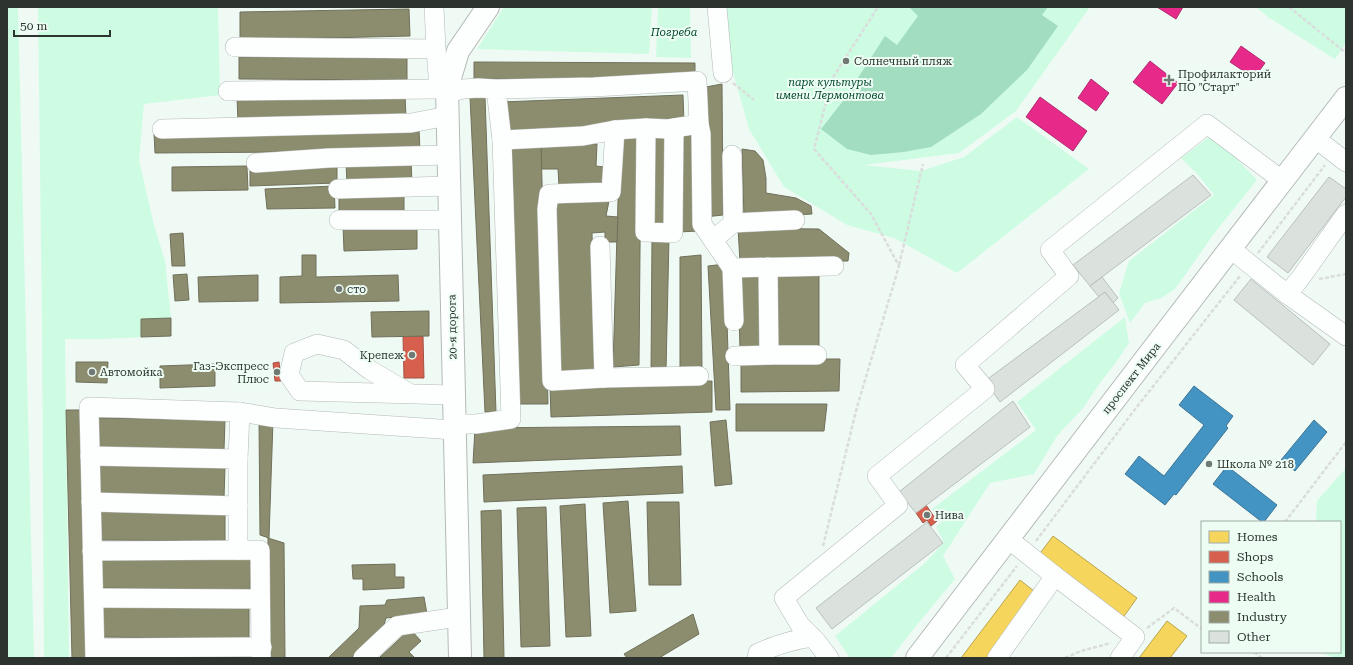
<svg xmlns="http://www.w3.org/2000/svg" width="1353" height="665" viewBox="0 0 1353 665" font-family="'Roboto Serif',serif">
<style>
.green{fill:#cdfce3}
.water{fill:#a2ddc0}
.homes{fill:#f6d55c;stroke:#baa44e}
.shops{fill:#d6604d;stroke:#a35244}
.schools{fill:#4393c3;stroke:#3c7697}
.health{fill:#e7298a;stroke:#af2c6f}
.industry{fill:#8c8c6e;stroke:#70715b}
.building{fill:#dbe2de;stroke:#b8bfbc}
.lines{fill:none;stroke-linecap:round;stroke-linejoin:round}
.minor-casing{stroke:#b3bab6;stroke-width:20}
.major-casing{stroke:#b3bab6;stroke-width:24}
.path{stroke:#dadddc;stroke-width:2.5;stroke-dasharray:4 2;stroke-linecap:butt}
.minor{stroke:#fdfefe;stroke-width:19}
.major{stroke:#fdfefe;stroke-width:22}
.poi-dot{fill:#717974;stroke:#edfdf4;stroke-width:1.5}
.labels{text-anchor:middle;stroke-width:4;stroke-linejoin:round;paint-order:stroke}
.park-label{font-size:11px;font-style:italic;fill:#054930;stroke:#edfdf4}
.poi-label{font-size:11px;fill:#2d332f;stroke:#edfdf4;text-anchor:start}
.street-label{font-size:11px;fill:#2d332f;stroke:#edfdf4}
</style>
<rect width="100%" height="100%" fill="#f0faf5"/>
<g class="green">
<polygon points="7,7 18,7 34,658 7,658"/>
<polygon points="38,7 218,7 220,95 144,104 139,160 154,225 165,261 171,318 171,336 99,339 65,339 69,658 44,658 42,327"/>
<polygon points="504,7 652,7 649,54 477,49"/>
<polygon points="658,7 690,7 691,58 656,57"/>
<polygon points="717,7 1090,7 1016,111 959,153 864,165 921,171 964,157 1017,117 1089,169 957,273 894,238 847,225 784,187 749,129 717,16"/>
<polygon points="1256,7 1346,7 1346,43 1335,59 1269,18"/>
<polygon points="1213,134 1257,180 1216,231 1175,289 1161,298 1145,303 1130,323 1119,293 1129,261 1214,195 1198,175 1181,158"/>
<polygon points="1125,317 1129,343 1114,365 1100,383 1084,407 1057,436 1034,474 990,483 943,556 955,579 916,626 891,658 850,658 835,636 925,563 944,542 936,527 942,521 932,509 1036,430 1017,402"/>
<polygon points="1346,468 1346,658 1336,658 1319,652 1340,652 1340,522 1316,522 1317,501"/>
</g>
<polygon class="water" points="909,7 1048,7 1042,15 1058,26 1027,70 981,114 931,147 904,152 871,155 847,149 821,129 843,101 885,36 897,45 918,16"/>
<g class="homes">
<polygon points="1053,536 1137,598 1122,619 1038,556"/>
<polygon points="1020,580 1039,595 991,658 961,658"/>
<polygon points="1167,621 1187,636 1170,658 1139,658"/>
</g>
<g class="shops">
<polygon points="403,336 423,336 424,378 404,378"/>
<polygon points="279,362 281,381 275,381 273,363"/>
<polygon points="926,505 937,521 931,526 927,520 923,523 916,513"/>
</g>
<g class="schools">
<polygon points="1194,386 1233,416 1226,426 1228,428 1176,495 1174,494 1165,505 1125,474 1139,456 1164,476 1204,425 1179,405"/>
<polygon points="1314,420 1327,432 1295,471 1281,460"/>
<polygon points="1227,466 1277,505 1264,522 1262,522 1213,484"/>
</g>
<g class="health">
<polygon points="1157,7 1183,7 1176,19"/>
<polygon points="1241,46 1265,63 1254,78 1230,62"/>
<polygon points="1150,61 1178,83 1162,104 1133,82"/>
<polygon points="1091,79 1109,93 1096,111 1078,98"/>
<polygon points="1040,97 1087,131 1073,151 1026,117"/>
</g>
<g class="industry">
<polygon points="409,9 410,36 240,40 240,12"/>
<polygon points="239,57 407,58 407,80 239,79"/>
<polygon points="474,62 695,63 695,80 474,79"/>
<polygon points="722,84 723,215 705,217 706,87"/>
<polygon points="405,94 406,118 238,122 237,98"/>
<polygon points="683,95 684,124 502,131 501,102"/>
<polygon points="470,97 485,97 496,412 485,412"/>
<polygon points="419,129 420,151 155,153 154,134"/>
<polygon points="679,131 697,131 698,231 679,232"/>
<polygon points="620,135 641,137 639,365 613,367"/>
<polygon points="653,135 672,136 670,229 651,228"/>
<polygon points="559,142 597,144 596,166 604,167 602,184 559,186 558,169 541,169 541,144"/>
<polygon points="541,144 548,404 519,404 512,148"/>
<polygon points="742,149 755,151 763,160 766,178 766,193 796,198 811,206 812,214 744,218"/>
<polygon points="411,161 412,182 347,184 346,163"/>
<polygon points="337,165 337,183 250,186 250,168"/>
<polygon points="247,166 248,190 172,191 172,167"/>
<polygon points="334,186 335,208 267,209 265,189"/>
<polygon points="339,193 404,195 404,215 339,213"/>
<polygon points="609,201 606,216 618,217 617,242 605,242 605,232 592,233 596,374 557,375 552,202"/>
<polygon points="417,224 417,249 344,251 343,226"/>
<polygon points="738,228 819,229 849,253 848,261 740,262"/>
<polygon points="183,233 185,266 172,266 170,234"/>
<polygon points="652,236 669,238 666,371 651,372"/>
<polygon points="302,255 316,255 316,277 398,275 399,301 280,303 280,277 302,276"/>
<polygon points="701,255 702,370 680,371 680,257"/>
<polygon points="725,264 730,410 716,410 708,266"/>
<polygon points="774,271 819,273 819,351 776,350"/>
<polygon points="187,274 189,300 175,301 173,275"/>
<polygon points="258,275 258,301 199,302 198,277"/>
<polygon points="762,276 762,347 740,349 738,278"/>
<polygon points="429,311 429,336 372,337 371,312"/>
<polygon points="171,318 171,336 141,337 141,319"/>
<polygon points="741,359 840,359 839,391 741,392"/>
<polygon points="76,362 108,362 107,383 76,382"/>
<polygon points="215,364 215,386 160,388 160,366"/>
<polygon points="712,381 712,412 551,417 550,387"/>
<polygon points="736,404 827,404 824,431 736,431"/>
<polygon points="66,410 82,410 87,658 72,658"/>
<polygon points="97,418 225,420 224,450 97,448"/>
<polygon points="259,419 273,421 269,538 260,535"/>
<polygon points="726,420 732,484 715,486 710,422"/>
<polygon points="680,426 681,455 473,463 475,428"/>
<polygon points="99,463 225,467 224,498 98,493"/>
<polygon points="682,466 683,493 484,502 483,475"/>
<polygon points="628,501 636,611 610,613 603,503"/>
<polygon points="647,502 679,502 681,585 649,585"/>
<polygon points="585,504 591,636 566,637 560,506"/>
<polygon points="546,507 550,646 521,647 517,508"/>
<polygon points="101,510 225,511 225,541 101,540"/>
<polygon points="501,510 504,658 484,658 481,511"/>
<polygon points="268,538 284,543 285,658 267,658"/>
<polygon points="101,557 251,559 250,590 100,588"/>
<polygon points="395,564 395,577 404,577 404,588 363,590 363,579 353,579 352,565"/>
<polygon points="424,597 427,614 386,618 383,628 351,658 328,658 359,628 360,606 385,605 387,600"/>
<polygon points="103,603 249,605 249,639 102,637"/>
<polygon points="693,614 699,634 659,658 627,658 624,654"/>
<polygon points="410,629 421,641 409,652 415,658 379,658"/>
<polygon points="252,652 252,658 107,658 107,654"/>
</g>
<g class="building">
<polygon points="1193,175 1211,195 1090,286 1073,265"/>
<polygon points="1329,177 1346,189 1346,197 1288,273 1267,257"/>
<polygon points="1102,277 1118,298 1113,303 1105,292 1099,297 1090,286"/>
<polygon points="1251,279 1330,344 1313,365 1234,300"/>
<polygon points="1105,292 1119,310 1000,402 985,381"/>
<polygon points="1013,401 1030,427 916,513 899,492"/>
<polygon points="927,522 943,543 832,629 816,608"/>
</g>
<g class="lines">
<defs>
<g id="minor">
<polyline points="434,7 436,49 439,89 447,88"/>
<polyline points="717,7 723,73"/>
<polyline points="235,47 436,49"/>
<polyline points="228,91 439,89"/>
<polyline points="447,93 463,89 478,88 496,89 594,87 697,81 699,124 668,129 646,128 615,130 583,136 502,140 496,89"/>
<polyline points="699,124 701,134 702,224 732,268 834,266"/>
<polyline points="646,128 645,232 673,233 674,128"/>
<polyline points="162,129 411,123 448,116"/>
<polyline points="1315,138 1346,162"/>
<polyline points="256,163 329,158 449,155"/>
<polyline points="338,189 449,186"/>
<polyline points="339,220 449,220"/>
<polyline points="733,223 795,220"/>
<polyline points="713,240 733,223 732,155"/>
<polyline points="600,246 604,378 552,381 547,209 549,194 611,192 615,130"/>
<polyline points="1231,249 1287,294 1346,336"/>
<polyline points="768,267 769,355 817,355"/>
<polyline points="732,268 734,321"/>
<polyline points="1287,294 1299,280 1346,214"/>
<polyline points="735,356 769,355"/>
<polyline points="604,378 699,376"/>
<polyline points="409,393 370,370 344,350 317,344 294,353 289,375 300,391 453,395"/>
<polyline points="454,424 476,424 511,419 502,140"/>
<polyline points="90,456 238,459"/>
<polyline points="91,502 238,506"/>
<polyline points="1007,538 1055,576"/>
<polyline points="238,550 238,459 240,412"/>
<polyline points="92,551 260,550 261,658"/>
<polyline points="94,598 260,599"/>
<polyline points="95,648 262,647"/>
<polyline points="95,658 89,407 240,412 276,418 454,430"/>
<polyline points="363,658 397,626 458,617"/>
<path d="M757,658L758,653C777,645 791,640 812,637"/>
<polyline points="829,658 816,641 800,625 784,598 898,505 877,476 985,389 965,365 1069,276 1050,250 1207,124 1283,181"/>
<polyline points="997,658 1055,576 1135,637 1120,658"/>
</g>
<g id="major">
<polyline points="460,658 447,88 458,51 488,7"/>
<path d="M917,658C1059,470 1203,285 1346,98"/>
</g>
</defs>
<use href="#minor" class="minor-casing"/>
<use href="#major" class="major-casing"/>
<g class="path">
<polyline points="1289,7 1346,53"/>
<polyline points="733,83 754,100"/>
<polyline points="1258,253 1325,165"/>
<polyline points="899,265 923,164"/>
<polyline points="1319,279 1346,274"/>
<polyline points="1285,522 1346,442"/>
<polyline points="1036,541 1136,408 1240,276"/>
<polyline points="823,546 857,407 899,266 871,214 814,149 832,79 878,7"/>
<polyline points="1147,628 1174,608 1202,629"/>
<polyline points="1254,652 1262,658"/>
<polyline points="946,658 1017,566"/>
<polyline points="1065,658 1081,651 1111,643"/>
</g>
<use href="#minor" class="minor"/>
<use href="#major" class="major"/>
</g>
<g class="poi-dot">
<circle cx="846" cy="61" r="4"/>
<path d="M1167 74h4v4h4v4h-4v4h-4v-4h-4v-4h4z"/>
<circle cx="339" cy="289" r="4"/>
<circle cx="412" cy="355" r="4"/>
<circle cx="92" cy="372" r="4"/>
<circle cx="277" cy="372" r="4"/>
<circle cx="1209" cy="464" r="4"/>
<circle cx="927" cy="515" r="4"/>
</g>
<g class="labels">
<g class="park-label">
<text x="674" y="36">Погреба</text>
<text x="830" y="86">парк культуры<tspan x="830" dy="13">имени Лермонтова</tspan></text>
</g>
<g class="poi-label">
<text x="854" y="65">Солнечный пляж</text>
<text x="1178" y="78">Профилакторий<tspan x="1178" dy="13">ПО "Старт"</tspan></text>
<text x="347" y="293">сто</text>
<text x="404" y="359" text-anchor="end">Крепеж</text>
<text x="269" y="370" text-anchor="end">Газ-Экспресс<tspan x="269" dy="13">Плюс</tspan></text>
<text x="100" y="376">Автомойка</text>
<text x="1217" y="468">Школа № 218</text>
<text x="935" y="519">Нива</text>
</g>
<g class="street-label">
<text transform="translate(452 327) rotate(-91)" y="4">20-я дорога</text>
<text transform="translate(1131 378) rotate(-52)" y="4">проспект Мира</text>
</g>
</g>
<rect width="1353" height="665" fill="none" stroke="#2d332f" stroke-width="16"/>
<rect x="1201" y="521" width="140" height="132" fill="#edfdf4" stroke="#a0aca5"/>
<rect x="1209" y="531" width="20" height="12" fill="#f6d55c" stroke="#a0aca5"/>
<text x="1237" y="541" font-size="12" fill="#2d332f">Homes</text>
<rect x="1209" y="551" width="20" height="12" fill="#d6604d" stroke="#a0aca5"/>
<text x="1237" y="561" font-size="12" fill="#2d332f">Shops</text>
<rect x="1209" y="571" width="20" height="12" fill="#4393c3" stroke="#a0aca5"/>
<text x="1237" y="581" font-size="12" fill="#2d332f">Schools</text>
<rect x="1209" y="591" width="20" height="12" fill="#e7298a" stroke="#a0aca5"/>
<text x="1237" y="601" font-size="12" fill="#2d332f">Health</text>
<rect x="1209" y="611" width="20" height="12" fill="#8c8c6e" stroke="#a0aca5"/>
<text x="1237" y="621" font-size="12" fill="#2d332f">Industry</text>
<rect x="1209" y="631" width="20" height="12" fill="#dbe2de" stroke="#a0aca5"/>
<text x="1237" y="641" font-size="12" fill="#2d332f">Other</text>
<path d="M14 30v6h96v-6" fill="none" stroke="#2d332f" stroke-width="2"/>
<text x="20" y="30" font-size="12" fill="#2d332f" stroke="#edfdf4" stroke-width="3" paint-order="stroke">50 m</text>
</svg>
